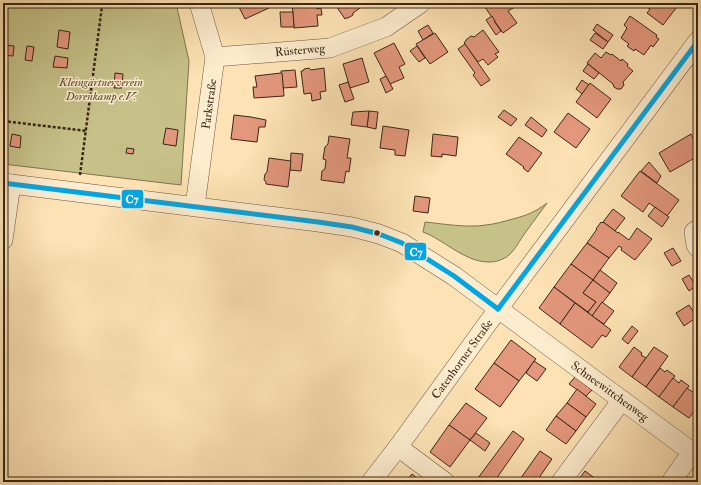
<svg xmlns="http://www.w3.org/2000/svg" width="701" height="485" viewBox="0 0 701 485" font-family="'IM FELL Double Pica',serif">
<style>
.green{fill:#c6c189;stroke:#807450}
.building{fill:#e3977c;stroke:#3b2617}
.lines{fill:none;stroke-linecap:round;stroke-linejoin:round}
.minor-casing{stroke:#6b553e;stroke-width:20}
.path{stroke:#3b2617;stroke-width:2.5;stroke-dasharray:3 2;stroke-linecap:butt}
.minor{stroke:#fdecce;stroke-width:19}
.bus-1-casing{stroke:#fdecce;stroke-width:8}
.bus-1{stroke:#03a6e4;stroke-width:5}
.bus-dot{fill:#3b2617;stroke:#fdecce;stroke-width:1.5}
.labels{text-anchor:middle;stroke-width:3;stroke-linejoin:round;paint-order:stroke}
.street-label{font-size:12px;fill:#3b2617;stroke:#fdecce}
.park-label{font-size:12px;font-style:italic;fill:#5e4d34;stroke:#fdecce}
.line-badge{stroke:#fdecce;stroke-width:1.5}
.badge-label{font-size:11px;text-anchor:middle;font-weight:bold;fill:#fff}
</style>
<rect width="100%" height="100%" fill="#fce2b4"/>
<filter id="stains"><feTurbulence type="fractalNoise" baseFrequency=".005" numOctaves="4"/><feColorMatrix values="0 0 0 0 .2 0 0 0 0 .09 0 0 0 0 .02 0 0 0 .5 -.17"/></filter>
<radialGradient id="worn" r=".72"><stop offset=".6" stop-color="#630" stop-opacity="0"/><stop offset="1" stop-color="#630" stop-opacity=".3"/></radialGradient>
<g class="green">
<polygon points="3,3 176,3 189,61 181,185 3,164"/>
<path d="M547,203C540,213 532,223 525,233C520,240 515,250 509,255C497,265 481,263 468,257C452,250 439,238 423,232L425,222C445,224 466,228 486,225C496,224 505,221 513,219C528,215 535,212 547,203Z"/>
</g>
<g class="building">
<polygon points="237,3 267,3 269,8 245,19"/>
<polygon points="292,3 316,3 317,9 321,8 322,15 317,15 318,26 294,28"/>
<polygon points="334,3 362,3 364,5 353,13 353,15 348,18 346,18 345,19"/>
<polygon points="482,3 512,3 515,7 508,11 517,23 503,33"/>
<polygon points="647,3 680,3 663,25 647,13 650,9 645,6"/>
<polygon points="280,12 293,12 294,27 281,27"/>
<polygon points="492,16 495,21 494,21 501,31 496,35 486,20"/>
<polygon points="630,16 657,35 656,37 659,39 653,47 651,45 644,55 635,49 634,51 627,46 629,44 621,38 627,28 624,25"/>
<polygon points="597,24 613,35 608,42 593,30"/>
<polygon points="428,25 433,33 423,40 418,31"/>
<polygon points="59,30 70,32 68,49 57,47"/>
<polygon points="483,30 499,52 495,54 498,57 488,65 483,59 478,62 464,43 465,42 466,40 471,36 474,37"/>
<polygon points="435,33 448,52 430,64 416,44"/>
<polygon points="595,33 608,42 603,49 590,40"/>
<polygon points="394,43 405,64 399,67 404,78 390,84 374,53"/>
<polygon points="465,44 490,80 481,86 473,75 475,73 458,49"/>
<polygon points="3,45 14,46 13,56 3,55"/>
<polygon points="27,46 34,47 32,61 25,60"/>
<polygon points="417,46 425,58 419,62 410,51"/>
<polygon points="606,52 611,55 612,54 621,61 622,59 628,64 627,66 633,71 623,82 624,85 621,89 617,89 614,87 613,84 587,63 595,53 601,58"/>
<polygon points="55,56 68,58 67,68 53,67"/>
<polygon points="362,58 369,82 350,88 343,64"/>
<polygon points="588,64 599,73 594,79 583,71"/>
<polygon points="309,68 311,70 324,68 326,91 320,92 321,99 312,101 311,93 304,94 301,71 303,71 304,69"/>
<polygon points="295,70 297,87 283,88 281,71"/>
<polygon points="115,73 123,74 122,88 114,88"/>
<polygon points="281,73 282,73 284,96 254,98 253,87 257,87 255,76"/>
<polygon points="386,76 393,89 386,93 380,79"/>
<polygon points="582,80 589,85 582,94 576,89"/>
<polygon points="348,82 354,99 345,102 339,85"/>
<polygon points="590,83 611,99 597,118 576,102"/>
<polygon points="504,110 517,119 511,126 498,117"/>
<polygon points="369,111 378,112 376,129 367,127"/>
<polygon points="369,111 367,127 351,125 353,112"/>
<polygon points="568,113 590,129 576,148 554,132"/>
<polygon points="234,115 251,117 266,120 265,127 259,127 257,142 231,139"/>
<polygon points="531,117 547,130 542,137 525,125"/>
<polygon points="383,126 409,130 405,156 395,155 395,150 380,148"/>
<polygon points="166,128 178,130 176,146 163,144"/>
<polygon points="12,134 21,136 20,148 10,146"/>
<polygon points="433,134 458,137 456,156 442,154 442,157 431,156"/>
<polygon points="691,134 694,140 698,138 698,156 670,172 659,153"/>
<polygon points="329,136 350,139 347,158 351,158 349,172 346,171 344,183 321,180 322,171 325,169 326,160 323,159 325,147 328,144"/>
<polygon points="519,137 542,153 528,172 523,168 524,167 506,154"/>
<polygon points="127,148 134,149 133,154 126,153"/>
<polygon points="291,153 303,154 301,171 290,170"/>
<polygon points="269,158 291,161 288,187 266,184 266,182 264,180 265,174 267,172"/>
<polygon points="649,162 661,176 657,183 641,171"/>
<polygon points="640,171 679,200 667,216 649,203 643,212 621,196"/>
<polygon points="415,196 430,198 428,213 413,211"/>
<polygon points="655,207 669,217 662,227 648,216"/>
<polygon points="613,209 625,218 615,231 603,222"/>
<polygon points="601,222 602,223 603,222 618,233 618,232 629,240 637,228 652,239 635,260 621,250 622,248 619,246 609,258 587,243 597,229 596,229"/>
<polygon points="587,243 609,258 593,280 571,264"/>
<polygon points="673,248 681,261 672,266 664,253"/>
<polygon points="571,264 593,280 583,293 596,302 588,312 554,287"/>
<polygon points="600,270 617,283 610,293 593,280"/>
<polygon points="689,275 696,286 689,291 682,279"/>
<polygon points="593,280 610,293 592,316 588,312 596,302 583,293"/>
<polygon points="554,287 575,303 560,324 539,308"/>
<polygon points="602,302 614,311 604,324 592,316"/>
<polygon points="575,303 611,330 606,337 602,335 592,348 560,324"/>
<polygon points="689,305 697,317 684,326 676,313"/>
<polygon points="632,326 638,331 628,344 622,339"/>
<polygon points="511,340 536,359 519,381 494,363"/>
<polygon points="634,347 642,353 641,355 646,358 632,377 619,367"/>
<polygon points="654,347 668,356 646,387 632,377"/>
<polygon points="534,361 546,369 537,381 526,373"/>
<polygon points="494,363 519,381 500,407 475,389"/>
<polygon points="660,368 665,372 667,370 675,376 659,397 646,387"/>
<polygon points="575,377 592,390 586,396 569,384"/>
<polygon points="673,378 679,383 681,380 689,386 673,407 659,397"/>
<polygon points="687,388 694,393 695,391 698,393 698,406 689,418 673,407"/>
<polygon points="577,389 596,404 586,417 567,403"/>
<polygon points="466,403 487,418 470,440 449,425"/>
<polygon points="567,403 586,417 576,431 556,416"/>
<polygon points="556,416 576,431 566,444 546,430"/>
<polygon points="449,425 470,440 450,467 430,452"/>
<polygon points="513,431 524,439 494,482 475,482"/>
<polygon points="476,433 490,443 485,451 470,440"/>
<polygon points="540,451 552,459 536,482 518,482"/>
<polygon points="585,471 600,482 577,482"/>
<polygon points="412,474 422,482 406,482"/>
</g>
<g class="lines">
<defs>
<g id="minor">
<polyline points="215,57 330,48 386,27 421,3"/>
<polyline points="3,183 318,222 352,227 379,234 402,243 454,276 692,452 671,482"/>
<polyline points="195,206 215,57 199,3"/>
<polyline points="698,229 694,232 696,245 698,248"/>
<polyline points="3,240 11,184"/>
<polyline points="398,447 445,482"/>
<polyline points="371,482 398,447 498,309 698,41"/>
<polyline points="561,482 622,400"/>
</g>
</defs>
<use href="#minor" class="minor-casing"/>
<g class="path">
<polyline points="3,121 87,131"/>
<polyline points="80,175 102,6 101,3"/>
</g>
<use href="#minor" class="minor"/>
<defs>
<g id="bus-1">
<polyline points="3,183 318,222 352,227 379,234 402,243 454,276 498,309"/>
<polyline points="498,309 698,41"/>
</g>
</defs>
<use href="#bus-1" class="bus-1-casing"/>
<use href="#bus-1" class="bus-1"/>
</g>
<circle class="bus-dot" cx="377" cy="233" r="3.5"/>
<g class="labels">
<g class="street-label">
<text transform="translate(300 50) rotate(-5)" y="4">Rüsterweg</text>
<text transform="translate(209 104) rotate(-82)" y="4">Parkstraße</text>
<text transform="translate(462 359) rotate(-54)" y="4">Catenhorner Straße</text>
<text transform="translate(610 391) rotate(36)" y="4">Schneewittchenweg</text>
</g>
<g class="park-label">
<text x="101" y="86">Kleingärtnerverein<tspan x="101" dy="14">Dorenkamp e.V.</tspan></text>
</g>
</g>
<g class="line-badge">
<rect x="121" y="189" width="23" height="20" rx="4" fill="#03a6e4"/>
<rect x="404" y="242" width="23" height="19" rx="4" fill="#03a6e4"/>
</g>
<g class="badge-label">
<text x="132" y="203">C7</text>
<text x="416" y="256">C7</text>
</g>
<rect width="701" height="485" fill="none" stroke="#fce2b4" stroke-width="16"/>
<rect x="4" y="4" width="693" height="477" fill="none" stroke="#3b2617" stroke-width="2"/>
<rect x="8" y="8" width="685" height="469" fill="none" stroke="#3b2617"/>
<rect width="100%" height="100%" filter="url(#stains)"/>
<rect width="100%" height="100%" fill="url(#worn)"/>
</svg>
